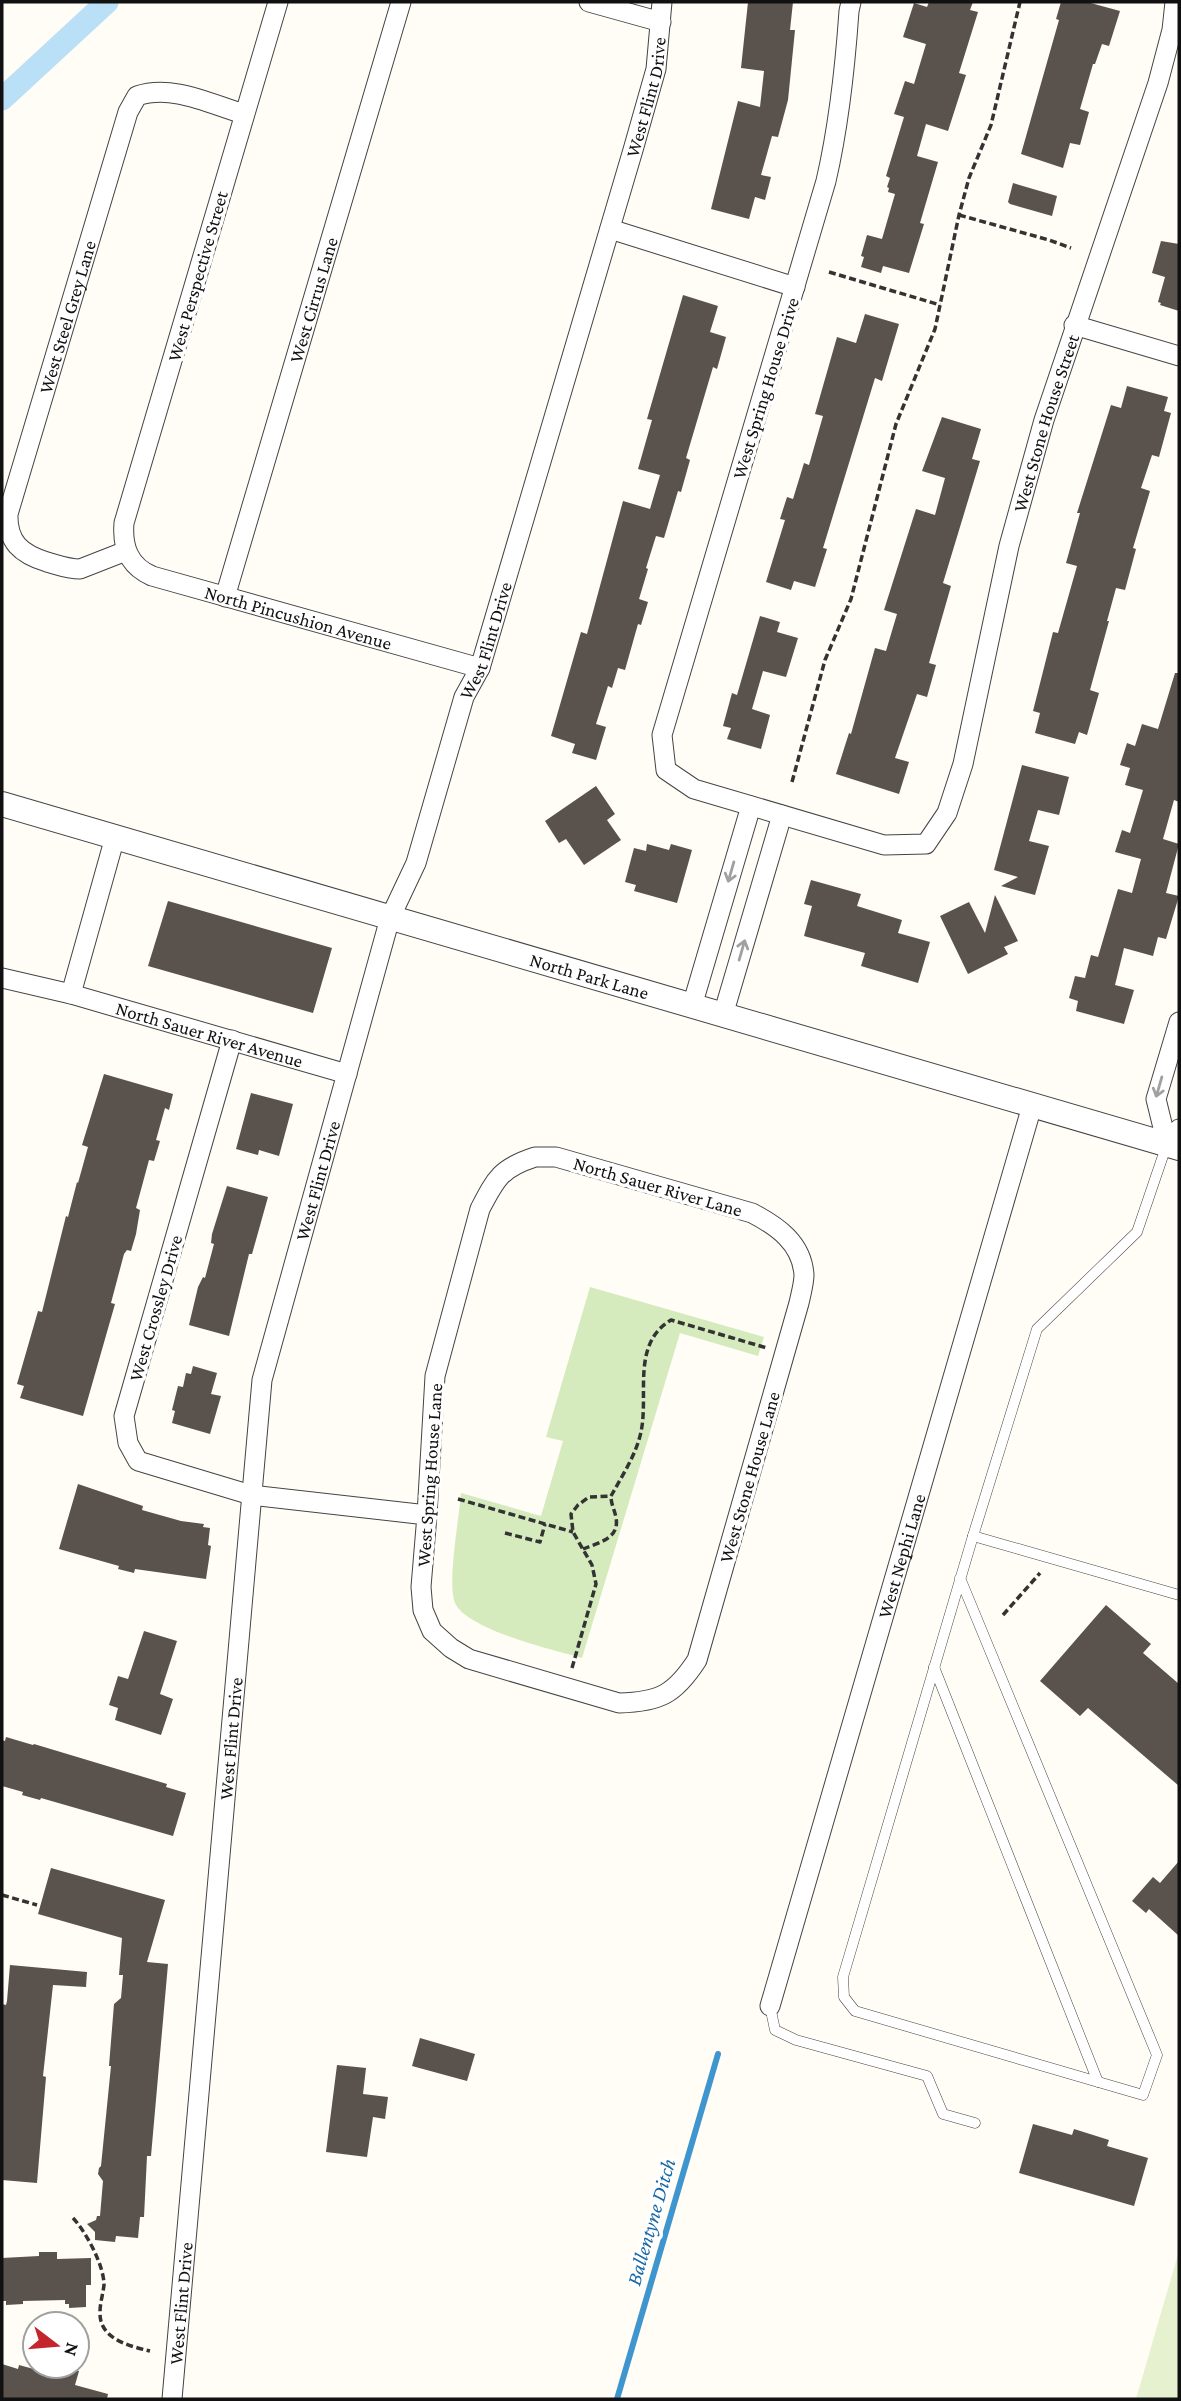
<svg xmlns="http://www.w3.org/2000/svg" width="1181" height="2401" viewBox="0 0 1181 2401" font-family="'Crimson Pro',serif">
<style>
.green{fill:#d5ebbd}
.pitch{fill:#e6f2cf}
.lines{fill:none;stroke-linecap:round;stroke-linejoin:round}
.stream{stroke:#3f96cf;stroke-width:6}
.canal{stroke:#b9e0f7;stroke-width:23}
.building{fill:#5a524d}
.service-casing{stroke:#444;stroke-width:11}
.minor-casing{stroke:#444;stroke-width:21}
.tertiary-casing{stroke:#444;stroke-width:26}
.path{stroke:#333;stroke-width:3.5;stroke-dasharray:7 3.5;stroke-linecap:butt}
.service{stroke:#fff;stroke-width:10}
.minor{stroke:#fff;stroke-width:19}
.tertiary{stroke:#fff;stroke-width:24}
.oneway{stroke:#a0a0a0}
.labels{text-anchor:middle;stroke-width:7;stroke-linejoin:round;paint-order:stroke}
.street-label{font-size:19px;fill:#111;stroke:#fff}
.water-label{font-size:21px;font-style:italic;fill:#1768a6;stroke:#fff}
</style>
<rect width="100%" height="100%" fill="#fffdf5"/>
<path class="green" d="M590,1287L764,1337L758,1356L680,1333L582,1658C555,1650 461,1629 454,1600C448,1578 459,1519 461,1493L541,1516L563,1441L546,1437Z"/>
<polygon class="pitch" points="1179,2251 1179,2399 1136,2399"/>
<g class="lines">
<polyline class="stream" points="617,2399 718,2054"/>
<polyline class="canal" points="2,99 107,2"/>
</g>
<g class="building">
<polygon points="748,2 793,2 790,30 795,30 788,100 778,137 772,136 761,175 771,177 765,200 755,197 749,219 711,209 738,101 760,107 764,71 741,68"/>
<polygon points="929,2 973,2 970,10 978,12 959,73 966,75 948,131 926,124 917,156 938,162 920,223 924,224 909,273 883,266 881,273 861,267 864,257 861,256 867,235 882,239 895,194 888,192 889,188 887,187 890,178 886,176 904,117 894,114 905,81 914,84 926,44 903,37 914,3 927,7"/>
<polygon points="1061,2 1087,2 1120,11 1109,46 1102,44 1095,64 1093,64 1080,109 1089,112 1080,145 1070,143 1063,168 1021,154 1059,20 1056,19"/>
<polygon points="1013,183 1057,196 1052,216 1010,204 1008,202"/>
<polygon points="1161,241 1179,244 1179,311 1160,305 1161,303 1158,302 1165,277 1152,273"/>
<polygon points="683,295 718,306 710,332 726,337 717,369 713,367 686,458 690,460 681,492 678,491 664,538 656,536 646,568 648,569 639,599 648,602 641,625 638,624 625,670 618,668 612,688 608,686 596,724 606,727 596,760 572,753 575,744 551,736 581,632 587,634 623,501 650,509 660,475 638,469 652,420 647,419"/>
<polygon points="865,314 899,324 882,381 875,378 823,548 827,549 815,587 794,581 791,590 766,582 785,520 780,519 787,497 793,499 804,463 809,465 823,416 815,414 837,337 856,343"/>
<polygon points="1127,386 1168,397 1164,411 1171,413 1159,457 1152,455 1141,488 1150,491 1133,548 1136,549 1125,590 1116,588 1107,621 1109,621 1090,690 1099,693 1087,735 1079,732 1075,744 1035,733 1040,713 1033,711 1053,632 1058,633 1077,566 1066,563 1080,513 1077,513 1111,405 1121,408"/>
<polygon points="942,417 981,429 972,459 980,461 943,583 951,586 929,663 936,665 927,697 917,694 895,758 909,762 899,794 836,774 849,733 851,734 875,648 886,651 897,614 884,610 916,509 935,515 945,478 922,471"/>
<polygon points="760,616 780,622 777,632 798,638 786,677 763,671 752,709 770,715 761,749 727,739 731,728 723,726 732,693 737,695"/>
<polygon points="1175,673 1179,673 1179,802 1174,800 1163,839 1179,844 1166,893 1179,896 1166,939 1158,937 1153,956 1124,948 1115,985 1134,990 1124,1024 1076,1011 1078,1001 1069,998 1075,976 1085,978 1091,955 1098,957 1118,889 1132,893 1141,859 1115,852 1122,830 1130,833 1143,790 1125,785 1130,768 1120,765 1127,743 1135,746 1142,724 1158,729"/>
<polygon points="1022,765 1069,777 1059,815 1038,810 1029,841 1049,846 1035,895 1001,886 1018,877 994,870"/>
<polygon points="596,786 615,814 607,820 621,840 584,865 566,839 559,843 545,821"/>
<polygon points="647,844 669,850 671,844 692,850 677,903 634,891 636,885 625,882 634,848 646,851"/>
<polygon points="811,880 861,894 857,906 902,920 898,933 930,942 918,983 861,966 865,953 804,936 812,906 804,904"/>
<polygon points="995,895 1018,941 1004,947 1008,954 968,974 940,916 969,902 985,933"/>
<polygon points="168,901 332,948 313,1013 148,966"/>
<polygon points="104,1074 173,1094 169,1110 165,1108 156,1140 160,1141 154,1161 149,1160 136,1208 140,1210 136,1234 131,1251 127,1250 124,1254 111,1303 115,1304 83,1416 20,1398 24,1386 17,1384 38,1311 42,1312 66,1216 68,1217 77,1182 78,1183 88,1147 82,1145"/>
<polygon points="251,1093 293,1104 279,1156 259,1150 258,1155 236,1149"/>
<polygon points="227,1186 268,1197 252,1254 249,1254 229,1336 189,1325 198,1287 203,1277 205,1278 214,1244 211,1243 212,1234"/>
<polygon points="193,1366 217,1373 211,1394 221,1396 210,1434 172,1423 175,1411 172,1410 178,1386 183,1387 186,1373 191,1374"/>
<polygon points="78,1484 143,1506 142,1510 181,1521 204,1524 203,1527 210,1528 208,1545 211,1546 206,1579 135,1569 134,1573 118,1569 119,1566 59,1549"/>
<polygon points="1106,1605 1151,1644 1143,1653 1179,1684 1179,1786 1088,1708 1080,1716 1040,1681"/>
<polygon points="144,1631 177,1641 160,1694 173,1699 161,1735 115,1720 118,1708 109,1705 118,1676 128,1679"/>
<polygon points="6,1737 33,1745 34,1744 167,1784 166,1787 186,1793 173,1836 41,1798 40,1800 22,1795 23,1792 2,1786 2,1740 5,1741"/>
<polygon points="1179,1861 1179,1936 1149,1909 1146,1913 1132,1901 1153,1877 1160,1883"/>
<polygon points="51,1868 165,1900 147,1962 168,1964 151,2156 147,2156 144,2217 140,2217 138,2238 116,2236 115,2242 95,2240 95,2232 87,2224 96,2220 97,2216 100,2216 103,2181 98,2174 99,2168 101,2166 111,2066 109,2066 114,2004 121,1998 123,1975 119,1975 122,1938 38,1914"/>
<polygon points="10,1965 87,1972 86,1987 53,1985 43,2076 46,2077 37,2183 2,2180 2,2004 6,2005 7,2001"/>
<polygon points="420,2038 475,2054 467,2081 412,2066"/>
<polygon points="337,2065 366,2068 363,2094 388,2097 385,2119 373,2117 367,2157 326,2152"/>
<polygon points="1033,2124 1072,2135 1074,2129 1109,2140 1107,2146 1148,2158 1134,2206 1019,2173"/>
<polygon points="39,2252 57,2252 57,2259 91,2258 91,2285 86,2285 86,2307 69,2308 69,2304 65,2304 65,2300 23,2301 23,2304 6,2305 6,2301 2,2301 2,2258 39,2256"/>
<polygon points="2,2364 18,2369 19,2365 41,2371 43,2366 59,2366 79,2371 75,2385 108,2394 107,2399 2,2399"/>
</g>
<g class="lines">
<defs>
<g id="service">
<polyline points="1167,1144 1137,1232 1037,1329 973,1536 1179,1595"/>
<path d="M960,1578L1157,2055L1143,2095L855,2011L844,1997L843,1977C886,1830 929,1683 973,1536"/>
<polyline points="934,1667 1098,2082"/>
<polyline points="770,2006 775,2030 796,2040 927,2076 943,2114 975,2123"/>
</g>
<g id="minor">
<path id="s1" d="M278,2L124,523C122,547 129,566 152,576L480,668"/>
<polyline points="589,2 661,22"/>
<path id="s2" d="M851,2L849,11C845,69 839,125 826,181L662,735L666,770L694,789L884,845L926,844L947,813L963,764L1009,546L1044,420L1158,83L1172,30L1175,2"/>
<polyline points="610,229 795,287"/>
<polyline points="1074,325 1179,356"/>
<path id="s3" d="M126,551L80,569C68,569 58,565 47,562C21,554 7,542 8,514L128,112L137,96C172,84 210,104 244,114"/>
<path id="s4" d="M225,597L401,2"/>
<path id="s5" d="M2,978L71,994L347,1074"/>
<polyline points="71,994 115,837"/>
<polyline points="692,1006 751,806"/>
<polyline points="723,1015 782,815"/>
<polyline points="1179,1022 1156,1099 1167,1144 1179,1129"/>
<polyline points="232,1040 124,1416 128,1443 138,1461 251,1495 427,1515"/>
<path d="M535,1157H556L752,1213C777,1226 802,1243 804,1275C804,1283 801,1294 799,1303L697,1660C675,1694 660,1702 619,1703L469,1659L451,1648L432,1631L423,1610L421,1587L427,1515L435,1376L480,1209C496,1178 501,1168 535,1157Z"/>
<path id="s6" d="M770,2006L1032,1106"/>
<path id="s7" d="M172,2399L262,1380L390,918L416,863L464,697L480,668L633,150L656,69L662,2"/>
</g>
<g id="tertiary">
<path id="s8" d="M2,804L1179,1148"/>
</g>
</defs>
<use href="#service" class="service-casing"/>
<use href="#minor" class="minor-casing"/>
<use href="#tertiary" class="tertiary-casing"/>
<g class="path">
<polyline points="959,215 1049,240 1071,248"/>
<polyline points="829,272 940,305"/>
<polyline points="792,782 825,660 851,599 896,424 935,329 959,215 969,178 991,125 1020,2"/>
<polyline points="458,1499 573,1532"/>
<polyline points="505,1533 540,1542 545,1524"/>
<path d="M583,1549C597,1543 620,1539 616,1518C615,1510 611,1505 611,1496"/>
<polyline points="1003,1615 1040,1573"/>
<path d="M572,1668L596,1584L592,1565L573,1532L571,1514L578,1505L589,1497L611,1496C622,1476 636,1455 641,1432C649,1394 631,1344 671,1320L767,1348"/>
<polyline points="2,1895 37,1905"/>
<path d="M73,2218C86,2232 104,2265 104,2285C103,2294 100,2303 100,2312C99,2339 129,2346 150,2351"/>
</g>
<use href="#service" class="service"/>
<use href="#minor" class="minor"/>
<use href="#tertiary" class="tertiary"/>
</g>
<defs><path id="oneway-shaft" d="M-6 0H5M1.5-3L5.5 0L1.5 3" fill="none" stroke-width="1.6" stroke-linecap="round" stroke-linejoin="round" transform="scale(1.75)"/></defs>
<g class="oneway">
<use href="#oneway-shaft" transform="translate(731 872) rotate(106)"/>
<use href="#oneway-shaft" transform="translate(742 950) rotate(-74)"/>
<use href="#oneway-shaft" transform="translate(1159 1087) rotate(106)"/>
</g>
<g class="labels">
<g class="street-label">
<text dy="7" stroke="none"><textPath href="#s7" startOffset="2364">West Flint Drive</textPath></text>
<text transform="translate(197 276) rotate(-74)" y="7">West Perspective Street</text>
<text dy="7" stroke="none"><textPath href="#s4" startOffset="310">West Cirrus Lane</textPath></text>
<text dy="7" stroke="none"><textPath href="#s3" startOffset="357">West Steel Grey Lane</textPath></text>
<text transform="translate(765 388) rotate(-73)" y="7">West Spring House Drive</text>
<text dy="7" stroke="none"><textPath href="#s2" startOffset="1508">West Stone House Street</textPath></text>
<text dy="7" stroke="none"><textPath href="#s1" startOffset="760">North Pincushion Avenue</textPath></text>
<text dy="7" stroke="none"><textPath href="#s7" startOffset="1797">West Flint Drive</textPath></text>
<text dy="7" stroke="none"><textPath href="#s8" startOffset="612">North Park Lane</textPath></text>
<text dy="7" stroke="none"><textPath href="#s5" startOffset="215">North Sauer River Avenue</textPath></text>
<text dy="7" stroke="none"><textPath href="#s7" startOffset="1230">West Flint Drive</textPath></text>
<text transform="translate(658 1186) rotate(16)" y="7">North Sauer River Lane</text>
<text transform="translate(155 1308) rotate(-74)" y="7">West Crossley Drive</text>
<text transform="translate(429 1475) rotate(-86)" y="7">West Spring House Lane</text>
<text transform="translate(749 1477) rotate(-74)" y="7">West Stone House Lane</text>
<text dy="7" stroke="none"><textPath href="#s6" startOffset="469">West Nephi Lane</textPath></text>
<text dy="7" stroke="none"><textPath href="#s7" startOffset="663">West Flint Drive</textPath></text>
<text dy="7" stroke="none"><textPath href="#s7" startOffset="96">West Flint Drive</textPath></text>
</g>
<g class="water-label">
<text transform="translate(651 2222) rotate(-74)" y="7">Ballentyne Ditch</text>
</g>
</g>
<rect width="1181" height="2401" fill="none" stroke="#111111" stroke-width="7"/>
<g transform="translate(56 2345) rotate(106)"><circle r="33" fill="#ffffff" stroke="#a0a0a0" stroke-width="2"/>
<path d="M0-5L12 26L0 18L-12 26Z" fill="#c4262e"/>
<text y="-10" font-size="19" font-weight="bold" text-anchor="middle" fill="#111111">N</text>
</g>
</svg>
